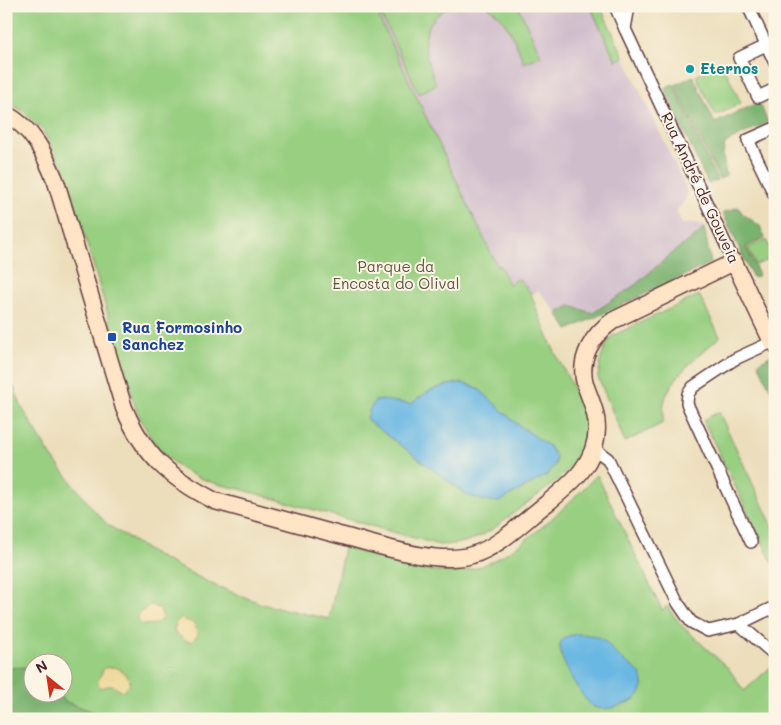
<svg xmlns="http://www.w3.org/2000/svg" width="781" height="725" viewBox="0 0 781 725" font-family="Mali,sans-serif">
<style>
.industrial{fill:#d0bdcc}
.green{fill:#98cf81;stroke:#717756;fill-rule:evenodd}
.forest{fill:#7ab26f;stroke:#62684d}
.sand{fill:#eeda9e;stroke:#9c7c64}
.water{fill:#69b7e3;stroke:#5a6b87}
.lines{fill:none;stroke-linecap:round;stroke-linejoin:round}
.street-casing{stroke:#623c41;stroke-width:14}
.secondary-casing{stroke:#623c41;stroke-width:19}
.street{stroke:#fff;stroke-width:11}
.secondary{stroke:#ffe4c6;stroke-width:16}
.culture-dot{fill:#0f9aa8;stroke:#fcf5e5;stroke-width:2}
.transit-dot{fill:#1a4fb4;stroke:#fcf5e5;stroke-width:2}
.labels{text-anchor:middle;stroke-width:4;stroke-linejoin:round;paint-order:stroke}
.culture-label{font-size:15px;font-weight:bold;fill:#0d838f;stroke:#fcf5e5;text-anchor:start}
.street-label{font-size:15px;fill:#4a1f2b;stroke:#fcf5e5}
.park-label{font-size:15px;fill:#615445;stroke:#fcf5e5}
.transit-label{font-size:15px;font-weight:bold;fill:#164399;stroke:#fcf5e5;text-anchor:start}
</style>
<rect width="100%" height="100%" fill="#fcf5e5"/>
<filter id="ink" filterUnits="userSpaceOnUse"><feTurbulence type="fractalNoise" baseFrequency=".02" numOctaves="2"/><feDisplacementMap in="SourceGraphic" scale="10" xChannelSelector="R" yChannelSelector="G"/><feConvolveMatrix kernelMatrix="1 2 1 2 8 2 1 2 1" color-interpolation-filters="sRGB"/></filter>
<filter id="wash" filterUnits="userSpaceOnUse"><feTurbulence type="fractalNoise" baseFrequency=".0096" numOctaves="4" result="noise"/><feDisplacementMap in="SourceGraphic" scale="20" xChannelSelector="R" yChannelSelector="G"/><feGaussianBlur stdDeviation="1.12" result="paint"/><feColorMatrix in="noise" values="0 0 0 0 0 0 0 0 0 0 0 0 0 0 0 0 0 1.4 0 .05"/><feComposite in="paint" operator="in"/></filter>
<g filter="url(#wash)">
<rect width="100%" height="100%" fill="#ecdebb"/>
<polygon class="industrial" points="404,6 600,6 686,188 687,193 685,201 676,211 679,217 682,224 696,223 704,227 699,234 676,250 635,285 593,313 570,306 557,313 538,290 530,295 492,292 365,25"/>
<g class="green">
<path d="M6,6H451C414,25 424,54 436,84L419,94L382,17L379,18L497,266L500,265L509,284L519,279C523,284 529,289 531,294C538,312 545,332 554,350C571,386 602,429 571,467C558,482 539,494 523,506C493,529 480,544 439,545L236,488C183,479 155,456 135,406L66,173L43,131L24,112L6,101Z"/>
<path d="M487,6H518L541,56L524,63C515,41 508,19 487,6Z"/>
<polygon points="590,6 600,6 624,57 616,61"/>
<polygon points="722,63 741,103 716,116 696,76"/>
<polygon points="766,240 774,257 756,265 748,248"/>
<path d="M699,295L720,337C701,353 669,378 664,403C663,410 663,417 663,423L625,442L598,377L601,358L606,345L612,336Z"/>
<path d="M6,367L22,408L51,456L92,508L108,525L155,555L214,585L265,605L329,619L344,547C375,556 423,573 455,572C504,570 564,508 597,475L662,610L667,606L680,624L729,669L744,691L773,665L775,667V719H6ZM32,662H62V692H32Z"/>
<polygon points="719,412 775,531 775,568 703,420"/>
</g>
<g class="forest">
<polygon points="693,76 715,123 759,102 768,122 725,143 723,155 726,176 719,179 675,85"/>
<polygon points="673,84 717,180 708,184 664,88"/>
<polygon points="738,207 743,214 760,226 765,238 746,247 759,275 753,278 723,213"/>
<polygon points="704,227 711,263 568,330 557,313 570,306 593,313 635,285 676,250 699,234"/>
<polygon points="775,353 775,399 758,363"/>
<polygon points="32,667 32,692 56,693 66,702 114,719 6,719 6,668"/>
</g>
<g class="sand">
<polygon points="151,605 160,609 163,618 155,624 143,625 137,620 140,612"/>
<polygon points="181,618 195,624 198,635 192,642 184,640 174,631 176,622"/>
<path d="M114,667C123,670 128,674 130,684L124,691L118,689L113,685L100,688L97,683L104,668Z"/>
</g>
<g class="water">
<path d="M462,383L478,388L517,424L549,446L556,457L555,465L547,475L499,502L481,500L467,495L367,420L369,411L375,401L382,400L411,404C427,391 442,384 462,383Z"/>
<path d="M578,634C585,634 594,635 600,638C608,642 611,649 616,654C623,661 634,666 640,674C648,687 639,699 627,703C617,707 604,711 594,707C583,702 557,656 560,645C561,636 572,635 578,634Z"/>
</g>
</g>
<g filter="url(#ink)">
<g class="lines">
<defs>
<g id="street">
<polyline points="615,6 625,29"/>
<polyline points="629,6 625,29 734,262"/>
<polyline points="748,6 775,63"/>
<polyline points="766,45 739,58 758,97 775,89"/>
<polyline points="775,128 748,140 775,196"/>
<polyline points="593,448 608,459 678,603 691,622 708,631 739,624 770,609 775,612"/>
<polyline points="751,542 689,408 687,403 688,394 693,387 735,359 772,342 775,347"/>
<polyline points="739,624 775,655"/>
</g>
<path id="secondary" d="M6,114C34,129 45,155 56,182L124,408C144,456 169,477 215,501C256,512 298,524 339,535C376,544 436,566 472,555C498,548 525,520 546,504C572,483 596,464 597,428C597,412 590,399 585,384C578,358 593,334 614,320L734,262L772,342L775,341"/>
</defs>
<use href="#street" class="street-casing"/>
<use href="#secondary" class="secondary-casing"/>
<use href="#street" class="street"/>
<use href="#secondary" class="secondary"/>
</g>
</g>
<circle class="culture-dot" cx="690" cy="69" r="5"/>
<rect class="transit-dot" x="107" y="332" width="10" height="10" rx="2.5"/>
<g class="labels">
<g class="culture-label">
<text x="700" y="74">Eternos</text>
</g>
<g class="street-label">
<text transform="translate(700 188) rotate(65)" y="5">Rua André de Gouveia</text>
</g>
<g class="park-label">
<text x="396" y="272">Parque da<tspan x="396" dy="17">Encosta do Olival</tspan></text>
</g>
<g class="transit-label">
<text x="122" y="333">Rua Formosinho<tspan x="122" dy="17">Sanchez</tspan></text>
</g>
</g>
<rect width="781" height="725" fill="none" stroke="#fcf5e5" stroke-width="25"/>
<g transform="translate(48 678) rotate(330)"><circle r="24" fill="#fcf5e5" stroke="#b59f9b"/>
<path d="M0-4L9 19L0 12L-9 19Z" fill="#c8321e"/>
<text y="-8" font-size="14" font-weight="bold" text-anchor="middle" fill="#4a1f2b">N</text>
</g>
</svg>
